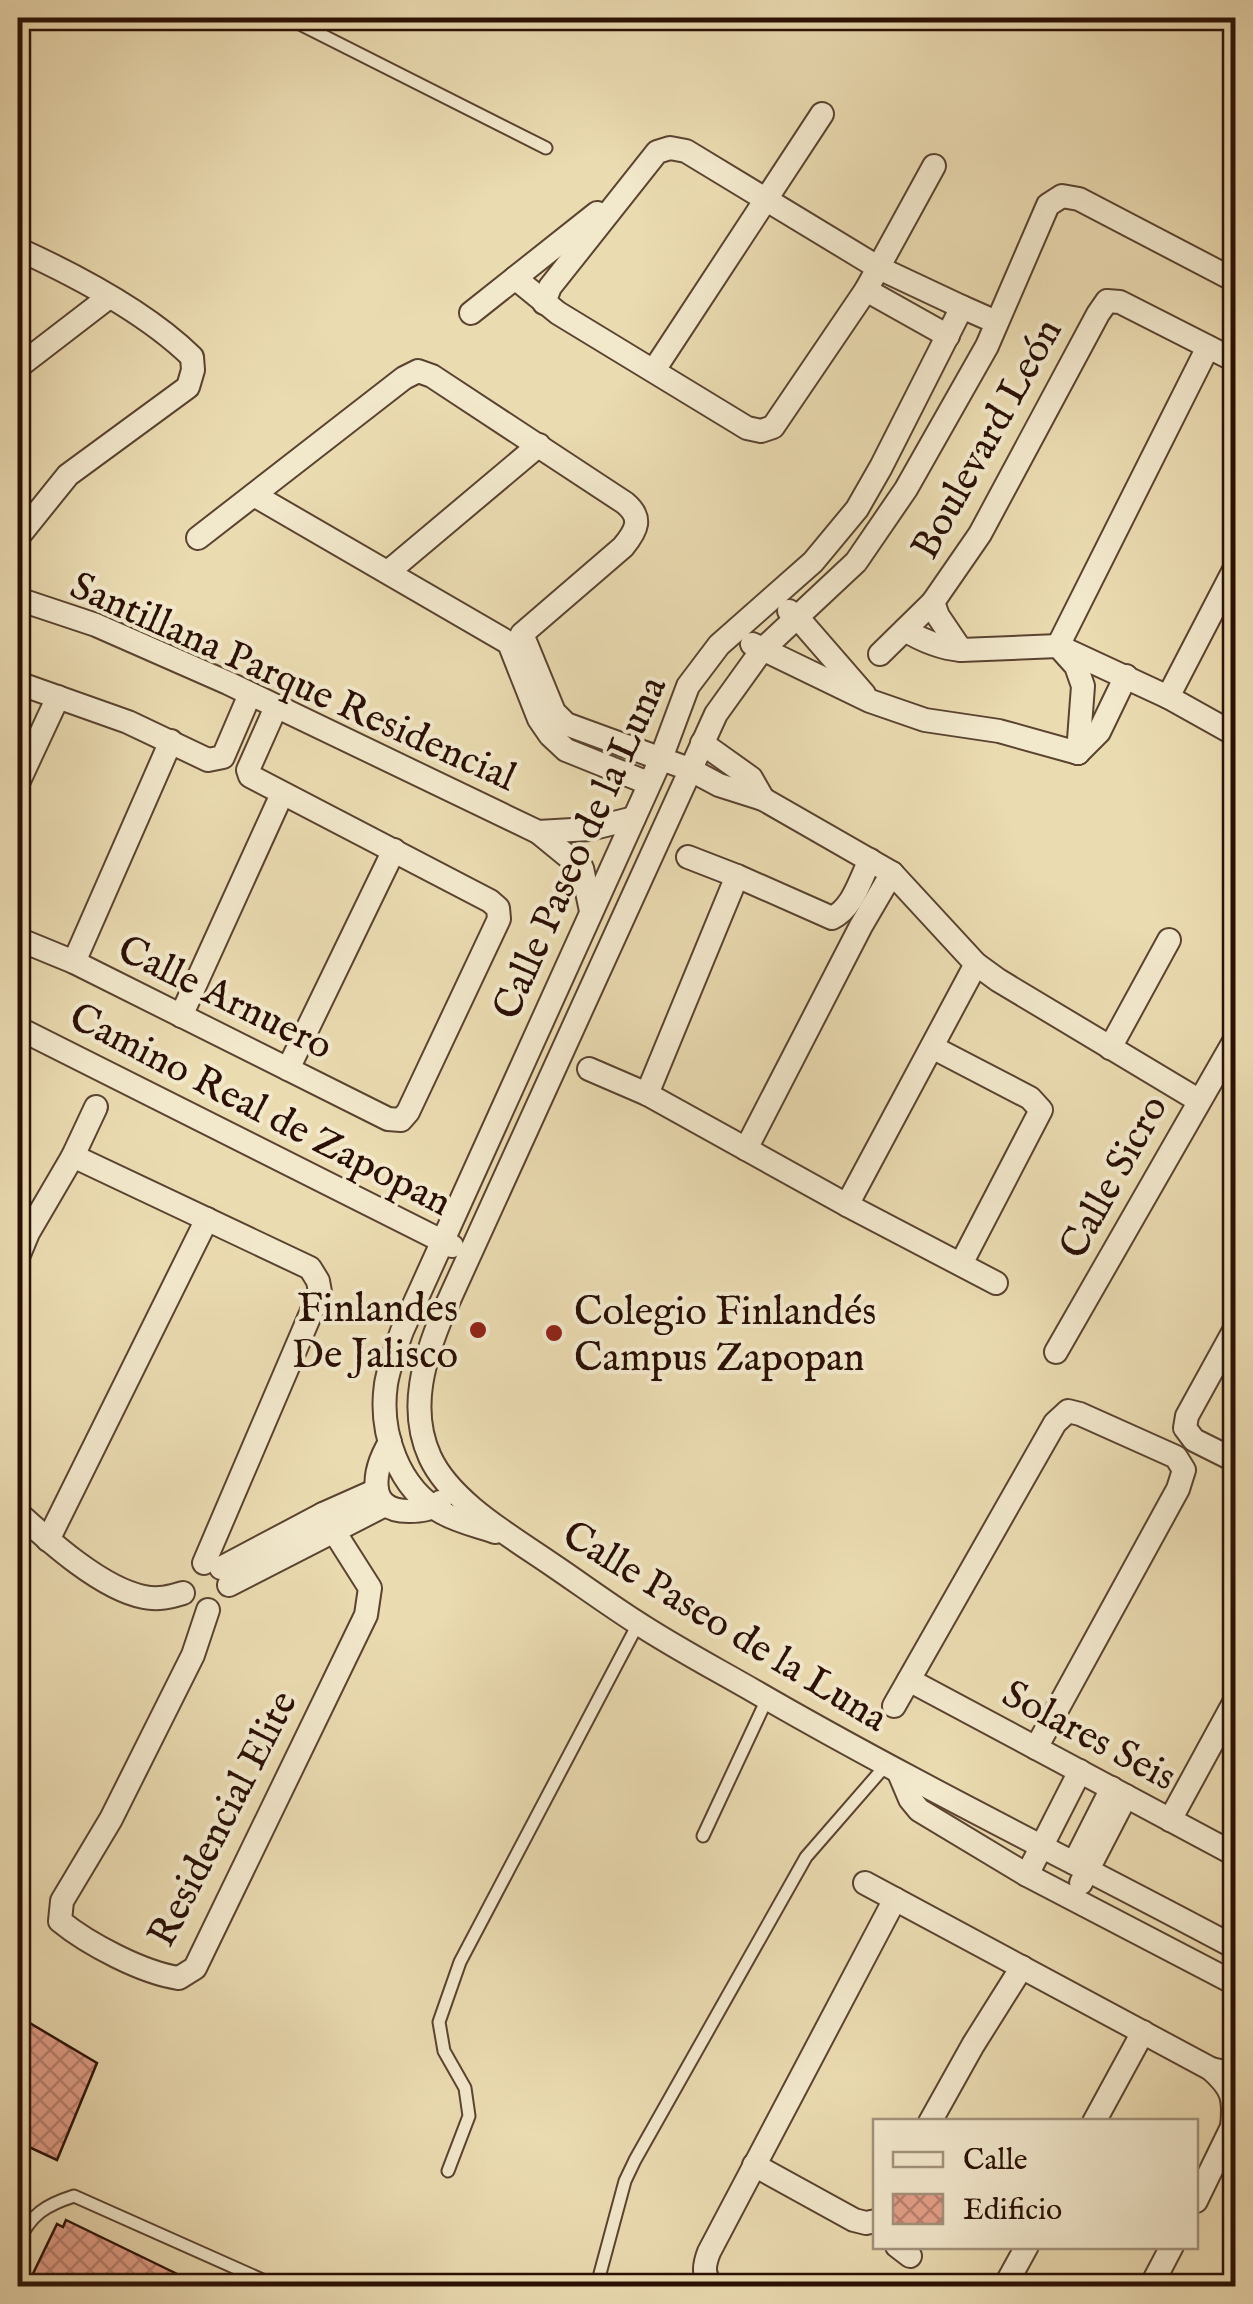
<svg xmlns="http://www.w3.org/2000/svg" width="1253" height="2304" viewBox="0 0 1253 2304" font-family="'IM FELL English',serif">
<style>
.building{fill:url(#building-cross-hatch);stroke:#2a1005;stroke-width:2.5}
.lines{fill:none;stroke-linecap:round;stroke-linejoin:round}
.service-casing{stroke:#5a4330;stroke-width:15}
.minor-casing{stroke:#5a4330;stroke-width:26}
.service{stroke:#f2e8cc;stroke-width:11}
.minor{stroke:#f2e8cc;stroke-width:22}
.poi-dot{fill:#8f2418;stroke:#f2e8cc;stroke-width:4}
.labels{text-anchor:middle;stroke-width:8;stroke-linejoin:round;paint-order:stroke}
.street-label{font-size:40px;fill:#2a1005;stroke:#f2e8cc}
.poi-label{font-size:40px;fill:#2a1005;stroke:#f2e8cc;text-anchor:end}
</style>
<defs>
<pattern id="building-cross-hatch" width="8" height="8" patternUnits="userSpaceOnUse" patternTransform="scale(2.5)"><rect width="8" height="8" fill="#e4a08a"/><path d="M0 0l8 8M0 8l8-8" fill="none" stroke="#b9816f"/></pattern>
</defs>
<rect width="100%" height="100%" fill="#ebdbb1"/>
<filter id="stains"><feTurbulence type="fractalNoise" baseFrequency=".002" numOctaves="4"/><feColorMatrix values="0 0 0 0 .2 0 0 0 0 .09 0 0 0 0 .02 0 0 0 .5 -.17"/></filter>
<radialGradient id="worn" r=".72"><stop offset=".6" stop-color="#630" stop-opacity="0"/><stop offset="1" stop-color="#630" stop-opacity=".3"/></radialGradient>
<g class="building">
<polygon points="18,2016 97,2063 57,2160 18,2142"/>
<polygon points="66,2220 202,2286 27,2286 57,2224 63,2227"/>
</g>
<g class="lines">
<defs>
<g id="service">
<polyline points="288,18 546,148"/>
<polyline points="703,1836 767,1699"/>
<polyline points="448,2171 469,2116 465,2088 444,2051 439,2022 460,1962 638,1624"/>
<path d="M18,2242C31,2214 46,2205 74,2196L276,2286"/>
<polyline points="598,2281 625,2181 635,2160 806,1857 886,1765"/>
</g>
<g id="minor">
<path d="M18,249C75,275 147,313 192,357L193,370L188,387L68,475L18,537"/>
<polyline points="515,278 558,313 747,428 761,431 773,427 866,290 934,166"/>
<path d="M1236,281L1079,199L1062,196L1048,205L987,346L906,489L856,562L762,650L716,714L444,1311C424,1358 408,1409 430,1457C451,1503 514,1538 554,1566C582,1585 608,1604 636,1622C674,1647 714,1668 754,1691C911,1782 1075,1862 1236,1948"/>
<polyline points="866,290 948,336"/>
<polyline points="544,303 550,287 657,152 670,148 686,151 879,268 962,307"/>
<polyline points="471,313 597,213"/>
<polyline points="18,367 109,297"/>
<polyline points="654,370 822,114"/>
<polyline points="254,495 509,643 539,719 550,735 566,750 648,783"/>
<path d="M198,538L404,378L418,371L432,376L625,503C643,518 637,530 623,547L522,634L554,712L566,724L689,769L719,785L763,799L892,873L976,964L998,980L1198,1100"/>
<polyline points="388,572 539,445"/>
<polyline points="18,599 96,625 228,683 538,832 582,868 591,911"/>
<polyline points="933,602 938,616 961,650 1058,646 1168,697 1236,735"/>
<polyline points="789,611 798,618 864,694"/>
<path d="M905,630C923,641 940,648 961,650"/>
<polyline points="752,644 870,701 925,720 999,731 1078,753"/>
<polyline points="880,654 933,602 980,534 1098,314 1107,301 1120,302 1236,361"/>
<polyline points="18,683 128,722 208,760 223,757 250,694"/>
<polyline points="1168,697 1236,566"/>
<polyline points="702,743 751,778 763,799"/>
<polyline points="1078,753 1083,686 1076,666 1058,646 1208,347"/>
<polyline points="1078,753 1099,732 1126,676"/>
<polyline points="18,783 58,697"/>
<polyline points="538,832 590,829 634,818"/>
<path d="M688,857L737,876L832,918C853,908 860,880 870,860"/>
<polyline points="18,939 74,962 388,1119 401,1120 408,1112 499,919 498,908 490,901 250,776 248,770 276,707"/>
<polyline points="74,962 171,741"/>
<polyline points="181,1016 282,794"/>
<polyline points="18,1028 452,1246"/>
<polyline points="932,1047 1030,1098 1041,1110 961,1264"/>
<polyline points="1110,1048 1169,940"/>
<polyline points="288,1069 394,850"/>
<polyline points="589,1069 647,1094 847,1205 996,1283"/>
<polyline points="647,1094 737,876"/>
<polyline points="746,1149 861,926 892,873"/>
<polyline points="73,1156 310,1268 318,1281 320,1292 204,1563"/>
<polyline points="847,1205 976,964"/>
<polyline points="18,1257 28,1233 73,1156 96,1107"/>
<polyline points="1236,1327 1187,1416 1185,1428 1194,1440 1236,1461"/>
<polyline points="1056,1352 1236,1038"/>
<path d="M390,1442C374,1469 364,1511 409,1511C421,1511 430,1510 440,1502"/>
<path d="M18,1513C49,1541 102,1589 144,1597C158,1600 170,1597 183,1593"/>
<path d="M495,1532C478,1526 459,1522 443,1513C398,1489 379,1432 386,1384C389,1366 396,1348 402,1331L660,761L688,686L719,645L813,562L857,509L881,467L962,307L996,322"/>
<polyline points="48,1540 207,1219"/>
<polyline points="221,1568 323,1514 377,1490"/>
<polyline points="229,1585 385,1505"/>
<path d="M208,1610L193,1655L111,1819L62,1901L60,1921C88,1944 143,1973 179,1978L195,1968L366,1615L370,1588L323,1514"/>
<polyline points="909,1680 1236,1855"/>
<polyline points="894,1706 1055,1423 1068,1411 1080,1414 1176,1457 1184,1470 1178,1489 1036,1748"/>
<polyline points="899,1773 910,1799 919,1810 1027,1875 1236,1984"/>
<polyline points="1170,1820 1236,1699"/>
<polyline points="1074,1863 1112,1788"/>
<polyline points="1027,1875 1080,1771"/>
<polyline points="865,1883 1211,2069 1236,2075"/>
<polyline points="1081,1883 1126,1796"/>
<path d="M1211,2069C1233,2089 1235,2098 1232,2127"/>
<polyline points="930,2122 973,2045 1022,1967"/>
<polyline points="1094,2122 1143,2032"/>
<polyline points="754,2165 854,2220 866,2223 876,2221"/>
<polyline points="1196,2201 1232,2127 1236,2124"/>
<polyline points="897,2246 910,2256"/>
<path d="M713,2286C702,2276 704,2265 709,2252L895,1899"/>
<polyline points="1005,2286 1027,2246"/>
<polyline points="1151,2286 1172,2246"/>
</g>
</defs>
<use href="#service" class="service-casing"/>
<use href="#minor" class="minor-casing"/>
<use href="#service" class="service"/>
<use href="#minor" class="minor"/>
</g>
<g class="poi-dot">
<circle cx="478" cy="1330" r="10"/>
<circle cx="554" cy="1333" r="10"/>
</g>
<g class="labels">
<g class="street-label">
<text transform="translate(985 438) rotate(-61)" y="14">Boulevard León</text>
<text transform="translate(294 680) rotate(24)" y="14">Santillana Parque Residencial</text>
<text transform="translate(578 847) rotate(-66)" y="14">Calle Paseo de la Luna</text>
<text transform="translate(226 996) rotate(26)" y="14">Calle Arnuero</text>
<text transform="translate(261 1108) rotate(27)" y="14">Camino Real de Zapopan</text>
<text transform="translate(1112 1176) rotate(-61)" y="14">Calle Sicro</text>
<text transform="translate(726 1625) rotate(31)" y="14">Calle Paseo de la Luna</text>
<text transform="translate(1090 1734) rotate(28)" y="14">Solares Seis</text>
<text transform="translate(221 1818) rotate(-63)" y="14">Residencial Elite</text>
</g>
<g class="poi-label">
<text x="458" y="1321">Finlandes<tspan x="458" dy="46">De Jalisco</tspan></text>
<text x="574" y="1324" text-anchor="start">Colegio Finlandés<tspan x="574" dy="46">Campus Zapopan</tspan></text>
</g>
</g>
<rect width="1253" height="2304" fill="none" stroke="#ebdbb1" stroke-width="60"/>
<rect x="20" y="20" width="1213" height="2264" fill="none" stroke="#2a1005" stroke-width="5"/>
<rect x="30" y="30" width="1193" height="2244" fill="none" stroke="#2a1005" stroke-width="2.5"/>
<rect x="873" y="2119" width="325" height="130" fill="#f2e8cc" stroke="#a2927c" stroke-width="2.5"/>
<rect x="893" y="2152" width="50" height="15" fill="#f2e8cc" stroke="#a2927c" stroke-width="2.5"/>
<text x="963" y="2169" font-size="30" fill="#2a1005">Calle</text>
<rect x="893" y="2194" width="50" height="30" fill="url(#building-cross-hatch)" stroke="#a2927c" stroke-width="2.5"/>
<text x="963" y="2219" font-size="30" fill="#2a1005">Edificio</text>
<rect width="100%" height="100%" filter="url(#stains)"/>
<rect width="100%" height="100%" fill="url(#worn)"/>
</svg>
